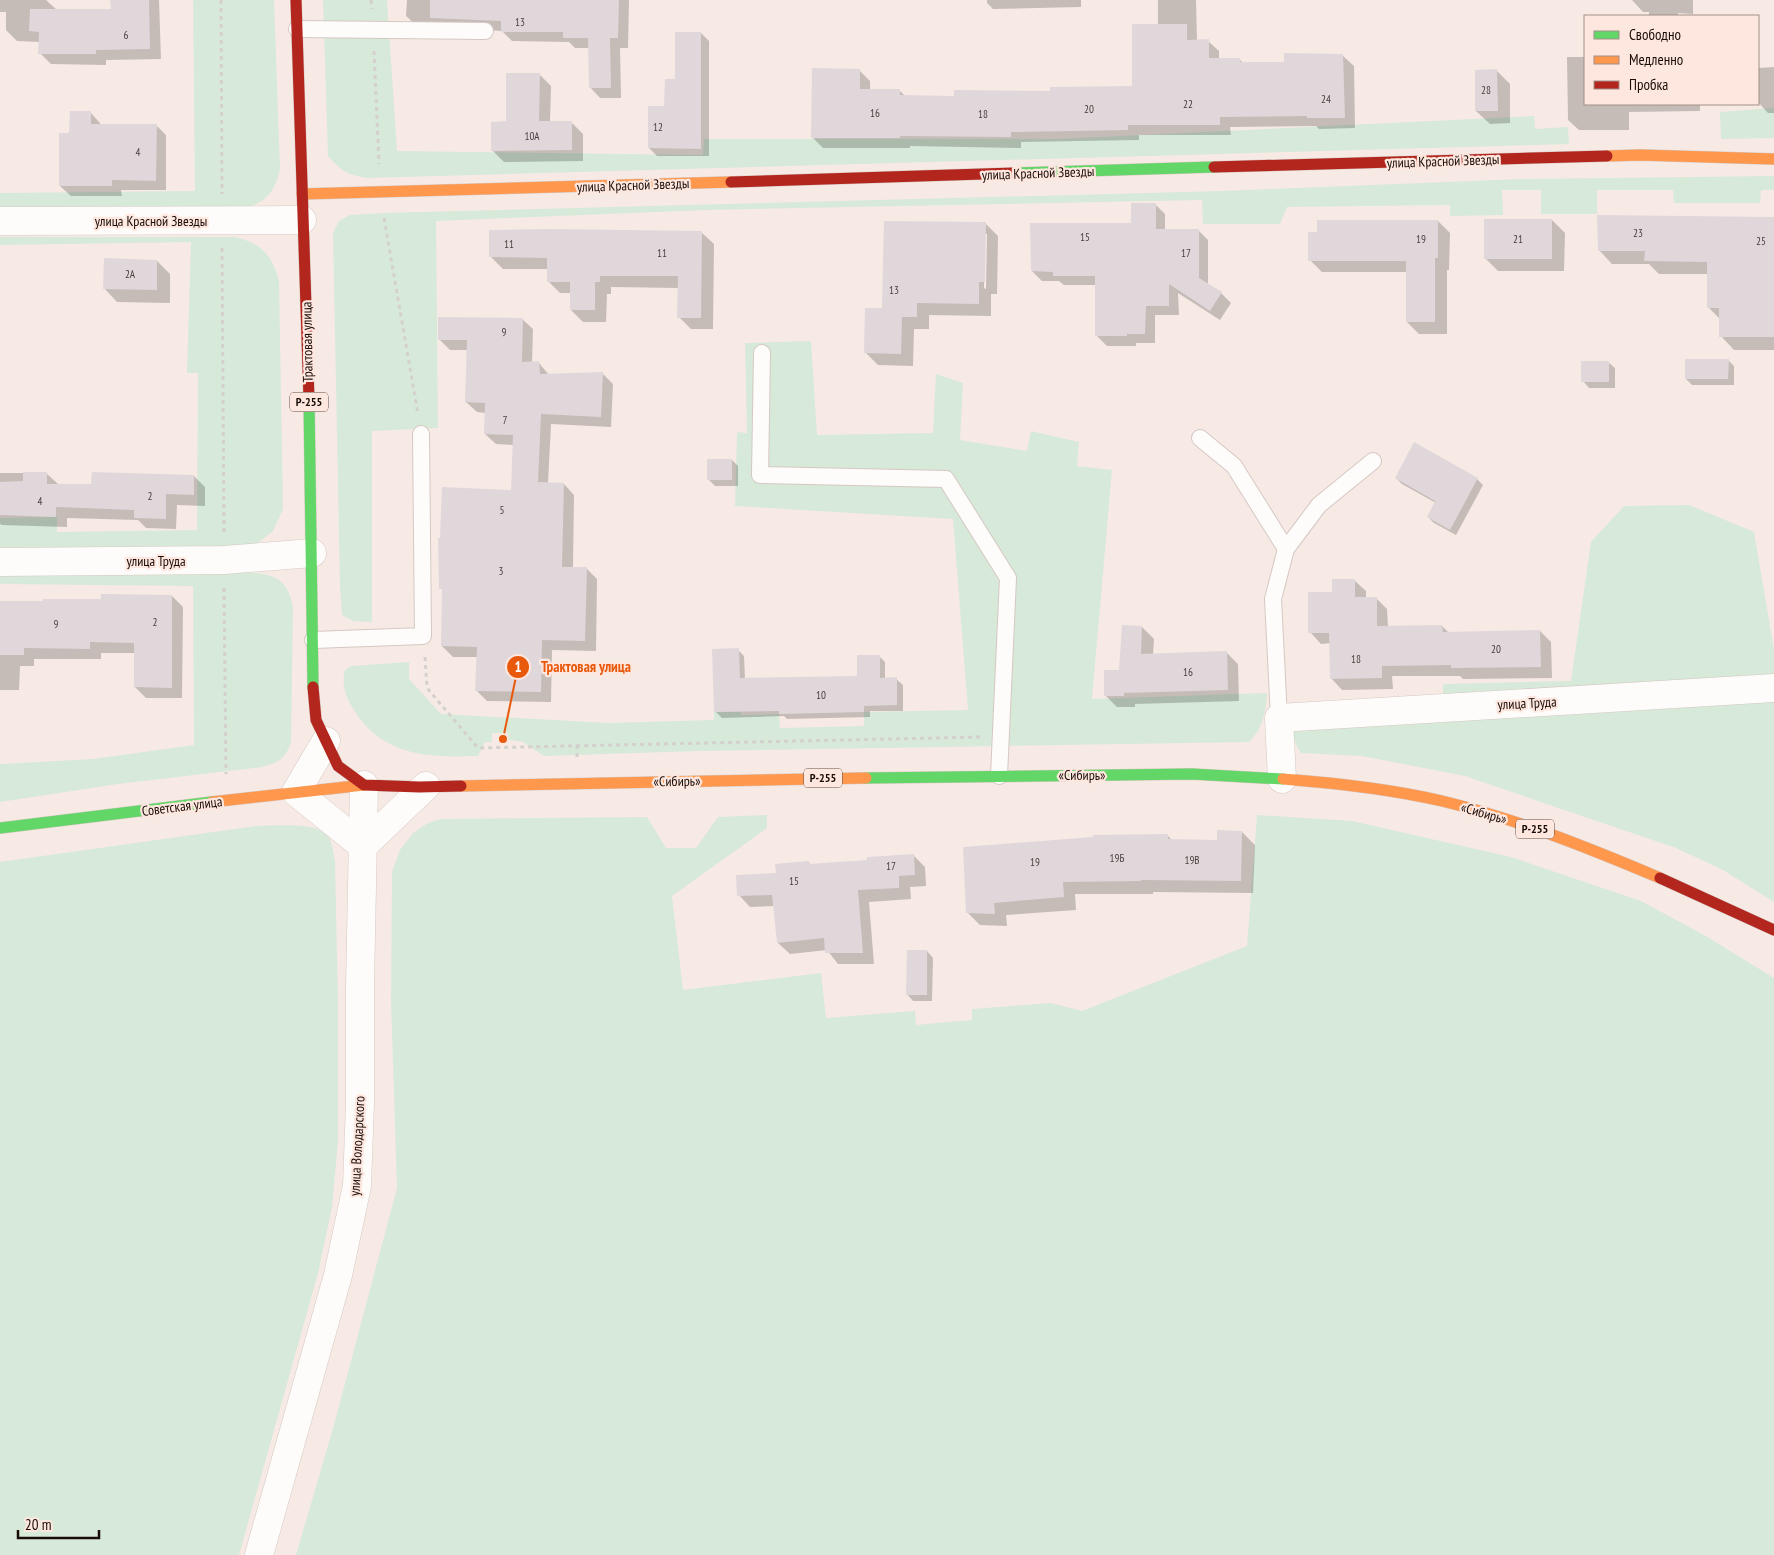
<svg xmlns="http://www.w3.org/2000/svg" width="1774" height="1555" viewBox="0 0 1774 1555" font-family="'PT Sans Narrow',sans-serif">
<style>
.green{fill:#d7e9d8}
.shadow{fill:#0003;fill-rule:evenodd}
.building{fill:#e0d7db}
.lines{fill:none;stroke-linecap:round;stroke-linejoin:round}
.lane-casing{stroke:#d5c8c3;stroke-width:18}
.street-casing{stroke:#d5c8c3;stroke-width:29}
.fast-casing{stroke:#d5c8c3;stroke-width:12}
.slow-casing{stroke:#d5c8c3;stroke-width:12}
.jam-casing{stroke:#d5c8c3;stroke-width:12}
.path{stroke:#d4d0ce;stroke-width:3;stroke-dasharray:4 4;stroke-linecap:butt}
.lane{stroke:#fefcfb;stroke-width:16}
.street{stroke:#fefcfb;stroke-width:28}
.fast{stroke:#63d668;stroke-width:11}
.slow{stroke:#ff974d;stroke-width:11}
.jam{stroke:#b3261e;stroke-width:11}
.labels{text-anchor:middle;stroke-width:4.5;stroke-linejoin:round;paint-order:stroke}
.number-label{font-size:11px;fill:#4b403d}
.shield{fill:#fee7de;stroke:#5d4e48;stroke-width:1}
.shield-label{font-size:12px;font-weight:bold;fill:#180c07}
.street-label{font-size:14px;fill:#180c07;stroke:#fee7de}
.leader{fill:none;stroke:#e8590c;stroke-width:2}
.callout-dot{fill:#e8590c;stroke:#fee7de;stroke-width:2}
.mark-label{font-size:15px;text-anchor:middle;font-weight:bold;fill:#fff}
.callout-label{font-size:15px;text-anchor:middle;font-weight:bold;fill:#e8590c;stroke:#fee7de;stroke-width:4.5;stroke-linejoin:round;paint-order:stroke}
</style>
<rect width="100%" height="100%" fill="#f7eae5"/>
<g class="green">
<path d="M193,0H274L280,169C276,187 269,200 251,206L0,210V193L195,191Z"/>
<path d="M323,0H387L397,151L703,155L704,139H1059L1534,116L1535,129L1568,127L1569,144L366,178C347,174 341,171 328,156Z"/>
<polygon points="1774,108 1774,138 1721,139 1720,112"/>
<polygon points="1774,176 1774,190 1761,190 1760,203 1674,203 1673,190 1597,190 1597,214 1541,214 1541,190 1502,190 1503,215 1450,216 1450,205 1287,207 1280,224 1203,224 1202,200 706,210 436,221 438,428 372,431 372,622 353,621 342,615 340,587 333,233 339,221 350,215 383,213 1222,191 1523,179"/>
<path d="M0,237H235C261,243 272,255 279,281L283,509L273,531L258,543L232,549L0,551V518L57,517V532L197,530L198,373H187L191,242L0,245Z"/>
<path d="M811,341L817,435L933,433L936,374L963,383L960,440L1027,451L1031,431L1079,442L1077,466L1112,470L1092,699L1267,693C1266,712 1263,729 1249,742L698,751L544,756L523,742L503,739L509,733H492V742H485L478,756C429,758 382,756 354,710C346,697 341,685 345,670L351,666L409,662V679L441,714L608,723L714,720V712H741V715L779,714L780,728L864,726V712L968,710L953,519L735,506L737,432L747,433L745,343Z"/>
<path d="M1689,505L1754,532L1774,650V902L1723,870L1676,848L1465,776L1362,756L1301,753C1295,745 1294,738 1292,729L1443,696V684L1571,681L1591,542L1624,506Z"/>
<path d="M244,572C272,574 287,576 293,607L291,743C284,760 280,761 263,767L118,784L0,802V764L93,759L194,745L193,586L0,584V575Z"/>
<polygon points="767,815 767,828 672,896 683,990 821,973 826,1018 915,1011 916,1025 972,1020 972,1009 1051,1003 1082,1011 1247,946 1257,815 1352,821 1511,857 1641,901 1704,935 1774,978 1774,1555 296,1555 334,1425 397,1188 391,1002 392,872 400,850 413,833 428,823 441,819 647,817 666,848 696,848 718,817"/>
<path d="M256,826C273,826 311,822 325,833C333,840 333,852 335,862L338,1003V1141L332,1207L318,1273L239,1555H0V862Z"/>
</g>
<g class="shadow">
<polygon points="0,0 46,0 57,10 112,10 112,0 159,0 161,59 106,60 106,65 51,64 40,53 40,42 17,41 6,30 6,12 0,12"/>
<polygon points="407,0 629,0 628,48 620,48 621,98 600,98 590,87 589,48 575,48 569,42 512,41 502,31 417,26 406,16"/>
<polygon points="987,0 1081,0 1081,7 993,9 987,3"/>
<polygon points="1158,0 1196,0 1197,41 1208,41 1219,51 1219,60 1240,60 1244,64 1285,63 1343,56 1354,66 1355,128 1319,129 1316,126 1230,127 1231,135 1139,135 1139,140 1021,142 1021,148 910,146 910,148 823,148 812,137 859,70 870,81 870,91 900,91 905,96 955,97 1133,88 1158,25"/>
<polygon points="1632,0 1693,0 1693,14 1678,13 1678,16 1649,16 1649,12 1643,12"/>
<polygon points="701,33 709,41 709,156 657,156 649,148 677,80"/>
<polygon points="1567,57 1585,57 1585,104 1700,104 1700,111 1629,112 1629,130 1579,130 1568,120"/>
<polygon points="1774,67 1774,113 1768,113 1758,102 1758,68"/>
<polygon points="1497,71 1510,84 1510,123 1490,124 1476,111"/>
<polygon points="539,74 551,86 550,122 571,122 583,134 583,161 504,162 492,150 507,123"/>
<polygon points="90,112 100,123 100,125 156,125 166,135 166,190 121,190 122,196 71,196 60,186"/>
<polygon points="1155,204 1165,214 1165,230 1198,230 1208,240 1208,285 1221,293 1231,303 1220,320 1178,293 1179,315 1155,315 1155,343 1136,343 1136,346 1107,346 1097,336 1096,285 1064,285 1059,281 1042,281 1032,271 1132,224"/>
<polygon points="1774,218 1774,350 1734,350 1721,336 1721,320 1708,307 1708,274 1659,274 1649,264 1612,264 1599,250"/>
<polygon points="1552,220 1565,233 1564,271 1498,271 1485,258"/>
<polygon points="1438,221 1450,233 1449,270 1447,270 1447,334 1419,334 1407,322 1407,272 1322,272 1310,260"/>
<path d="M985,223L998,236L997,294H991V316L929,315V329H914L913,366L878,365L866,353L884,310ZM984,234H987L986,289L984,288Z"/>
<polygon points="701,232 714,244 713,329 691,329 679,317 679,288 611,287 611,294 607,294 606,322 583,322 571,310 571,293 560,293 548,281 548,269 503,269 491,257"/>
<polygon points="157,261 170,274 170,303 117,302 104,288"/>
<polygon points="522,319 533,329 532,363 539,363 549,375 602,373 613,384 611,427 551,424 548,483 564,484 574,495 573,568 586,568 597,579 596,651 552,650 551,702 487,701 477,691 478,657 453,657 442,646 443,591 441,588 512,491 514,445 496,444 485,434 486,413 477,412 466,402 468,350 450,350 439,339"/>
<polygon points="1728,360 1734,366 1734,385 1692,385 1686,379"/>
<polygon points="1608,362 1615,368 1615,388 1589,388 1583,381"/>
<polygon points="732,460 738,466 738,486 715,486 708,479"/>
<polygon points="0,473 46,473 58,484 93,485 194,476 205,487 205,506 177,505 176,529 146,528 138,520 67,518 67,527 2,525 0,524"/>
<polygon points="1396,478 1477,479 1483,485 1456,535 1434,523 1428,517 1436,503 1402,484"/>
<polygon points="1354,580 1366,591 1366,598 1376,598 1387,609 1388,627 1442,626 1449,633 1540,631 1551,642 1552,678 1463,679 1460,676 1392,676 1393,689 1342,690 1331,678 1331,643 1321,644 1310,632 1333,593"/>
<polygon points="172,596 183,607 182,698 146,698 135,687 135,653 101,653 101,659 34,659 34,666 20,666 19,690 0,690 0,602 102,600"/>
<polygon points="1142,627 1154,639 1153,655 1226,652 1238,664 1239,701 1135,704 1135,707 1117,707 1105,695 1121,671"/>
<polygon points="738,650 744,656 745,679 858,677 879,656 885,662 885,679 896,679 903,685 903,711 870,711 870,717 787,719 784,716 722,718 716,712"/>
<polygon points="1242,832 1255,845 1253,893 1153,892 1153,894 1075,894 1076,910 1006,915 1007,926 980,925 967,912 1167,835 1173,841 1218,841"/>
<polygon points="913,855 925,867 926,886 910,887 911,899 869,902 874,964 838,964 827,950 790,954 778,943 775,906 750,907 739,895 777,874 808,862 811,865 869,861"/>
<polygon points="927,951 933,958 932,1001 913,1001 907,994"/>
</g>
<g class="building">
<polygon points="110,0 149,0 150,49 96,50 96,54 38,54 39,32 29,31 30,9 111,9"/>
<polygon points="430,0 619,0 618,38 610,38 611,88 589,88 588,38 563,38 563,32 501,32 501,21 430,18"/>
<polygon points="1132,24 1187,24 1187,40 1209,39 1209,58 1240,58 1240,62 1284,62 1284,53 1343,54 1345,118 1307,118 1307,116 1220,117 1220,125 1128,125 1128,130 1011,132 1011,137 900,136 900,138 811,138 812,68 860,69 860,89 900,89 900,95 954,96 954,90 1050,91 1050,87 1132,86"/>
<polygon points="675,32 701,32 701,149 648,148 648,106 664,106 665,79 675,79"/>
<polygon points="1497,69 1498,111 1475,111 1475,70"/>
<polygon points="506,73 540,73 539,121 572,121 572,150 491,151 491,122 506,121"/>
<polygon points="70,111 91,111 91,124 157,124 156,181 112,180 112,186 59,186 59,133 69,133"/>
<polygon points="1131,203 1156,203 1156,229 1199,229 1199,278 1222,292 1210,311 1169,284 1169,306 1146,306 1145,334 1127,334 1127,336 1095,336 1095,276 1053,276 1053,272 1031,271 1030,223 1131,223"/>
<polygon points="1597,215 1774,217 1774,337 1719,337 1719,308 1707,308 1707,262 1644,261 1645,251 1598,251"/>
<rect x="1484" y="219" width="68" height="40"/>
<polygon points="1317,220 1438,220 1438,258 1435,258 1435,322 1406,322 1406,261 1308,261 1308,232 1317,232"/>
<polygon points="884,221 986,222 985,282 979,282 979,304 917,303 917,317 902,317 901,354 864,353 865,308 882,308"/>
<polygon points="547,229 702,231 701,318 677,318 678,276 600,276 600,282 595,282 595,310 570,310 570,282 547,282 547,258 489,257 489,230"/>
<polygon points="104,258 157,260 157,290 103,289"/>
<polygon points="438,317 523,318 522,362 539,361 540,374 603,372 601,417 541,414 538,482 564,483 562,567 587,567 585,641 542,640 541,692 475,691 477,647 441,646 442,589 439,589 438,538 440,538 442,487 511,490 513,435 484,434 485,403 465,402 467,340 438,340"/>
<polygon points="1685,359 1729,359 1728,379 1685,379"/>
<rect x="1581" y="361" width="28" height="21"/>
<polygon points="1414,442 1478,478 1450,530 1427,517 1435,501 1395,478"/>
<rect x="707" y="459" width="25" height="21"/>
<polygon points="23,472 47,472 47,484 91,484 92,472 194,475 194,495 166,494 166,519 134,518 134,510 56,507 56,517 0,515 0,482 23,481"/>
<polygon points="1332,579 1355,579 1355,597 1377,597 1377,626 1442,625 1443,632 1540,630 1541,667 1451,668 1451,665 1382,666 1382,678 1330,679 1329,633 1308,633 1308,592 1332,592"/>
<polygon points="101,594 172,595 172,688 134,687 134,643 90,642 90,649 24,648 24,655 0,655 0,601 43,601 43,599 101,599"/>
<polygon points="1122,625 1142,626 1141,654 1227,651 1228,690 1124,693 1124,696 1104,696 1104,670 1119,670"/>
<polygon points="739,648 740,678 857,676 857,655 880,655 880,678 897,677 897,705 864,706 864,712 779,714 779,711 714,712 712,649"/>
<polygon points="1217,830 1242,831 1241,881 1141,880 1141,881 1063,882 1064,897 994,903 995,914 966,913 963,847 1093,837 1093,835 1168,834 1168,839 1217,840"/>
<polygon points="914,854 915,875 899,876 899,888 858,890 863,953 825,953 824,938 777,943 772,895 737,896 736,875 776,873 775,864 809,861 809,864 867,860 867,857"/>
<polygon points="907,950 927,950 927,995 906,995"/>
</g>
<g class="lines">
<defs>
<g id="lane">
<polyline points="297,29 485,31"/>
<polyline points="762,353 760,475 946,479 1008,578 999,776"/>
<polyline points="1200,438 1234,466 1286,549"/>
<polyline points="313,640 423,636 421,434"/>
<polyline points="1279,718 1273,599 1286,549 1319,505 1373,461"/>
</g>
<g id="street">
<polyline points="0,221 302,220"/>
<polyline points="0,562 224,560 312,553"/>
<polyline points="326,741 296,792 363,846 426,786"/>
<polyline points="1282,779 1279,718 1774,688"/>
<polyline points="259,1555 338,1275 357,1186 360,1103 360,987 364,785"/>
</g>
<g id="fast">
<polyline points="1014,173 1214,167"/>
<polyline points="309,399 313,687"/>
<polyline points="866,778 1192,774 1283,779"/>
<polyline points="0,828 212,802"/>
</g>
<g id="slow">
<polyline points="1607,156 1640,155 1774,159"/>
<polyline points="302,194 731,182"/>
<path d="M1283,779C1336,783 1390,789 1442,801C1517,819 1589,848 1660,878"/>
<polyline points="461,786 866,778"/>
<polyline points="212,802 364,785"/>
</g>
<g id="jam">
<polyline points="296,0 309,399"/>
<polyline points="1214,167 1607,156"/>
<polyline points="731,182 1014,173"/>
<polyline points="313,687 316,720 338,766 364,785 419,787 461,786"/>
<polyline points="1660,878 1774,930"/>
</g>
</defs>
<use href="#lane" class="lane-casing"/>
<use href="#street" class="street-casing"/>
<use href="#fast" class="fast-casing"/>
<use href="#slow" class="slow-casing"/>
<use href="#jam" class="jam-casing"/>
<g class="path">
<polyline points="221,0 222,194"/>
<polyline points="371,0 372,9"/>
<polyline points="374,51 379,164"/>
<polyline points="384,218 418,414"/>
<polyline points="222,248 224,532"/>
<polyline points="224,588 226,774"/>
<polyline points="425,657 427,688 478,748 980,737"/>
<polyline points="577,757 577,745"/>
</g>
<use href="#lane" class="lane"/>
<use href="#street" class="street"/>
<use href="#fast" class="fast"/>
<use href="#slow" class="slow"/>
<use href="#jam" class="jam"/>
</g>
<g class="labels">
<g class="number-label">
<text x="520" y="26">13</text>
<text x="126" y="39">6</text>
<text x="1486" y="94">28</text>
<text x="1326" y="103">24</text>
<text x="1188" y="108">22</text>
<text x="1089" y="113">20</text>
<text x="875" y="117">16</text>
<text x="983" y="118">18</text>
<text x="658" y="131">12</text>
<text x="532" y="140">10А</text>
<text x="138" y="156">4</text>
<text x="1638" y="237">23</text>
<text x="1085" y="241">15</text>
<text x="1421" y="243">19</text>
<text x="1518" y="243">21</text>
<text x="1761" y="245">25</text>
<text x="509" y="248">11</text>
<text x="662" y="257">11</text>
<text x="1186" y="257">17</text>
<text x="130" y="278">2А</text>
<text x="894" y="294">13</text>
<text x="504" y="336">9</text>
<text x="505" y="424">7</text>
<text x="150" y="500">2</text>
<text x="40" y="505">4</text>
<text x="502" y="514">5</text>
<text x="501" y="575">3</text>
<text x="155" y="626">2</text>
<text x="56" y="628">9</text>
<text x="1496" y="653">20</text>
<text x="1356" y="663">18</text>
<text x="1188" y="676">16</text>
<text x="821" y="699">10</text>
<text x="1117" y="862">19Б</text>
<text x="1192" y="864">19В</text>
<text x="1035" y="866">19</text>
<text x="891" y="870">17</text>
<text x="794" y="885">15</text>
</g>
<g class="shield">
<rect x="290" y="392.5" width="38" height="19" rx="4"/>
<rect x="804" y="768.5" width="38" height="19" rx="4"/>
<rect x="1516" y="819.5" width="38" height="19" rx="4"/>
</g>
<g class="shield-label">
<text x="309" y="406">Р-255</text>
<text x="823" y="782">Р-255</text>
<text x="1535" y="833">Р-255</text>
</g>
<g class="street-label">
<text transform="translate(1443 161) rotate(-2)" y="5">улица Красной Звезды</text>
<text transform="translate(1038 173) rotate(-2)" y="5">улица Красной Звезды</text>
<text transform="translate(633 185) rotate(-2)" y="5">улица Красной Звезды</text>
<text x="151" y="226">улица Красной Звезды</text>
<text transform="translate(307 342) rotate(-91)" y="5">Трактовая улица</text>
<text x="156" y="566">улица Труда</text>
<text transform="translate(1527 703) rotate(-3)" y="5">улица Труда</text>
<text x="1082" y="780">«Сибирь»</text>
<text transform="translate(677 781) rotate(-1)" y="5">«Сибирь»</text>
<text transform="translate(182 806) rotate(-7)" y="5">Советская улица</text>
<text transform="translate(1484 813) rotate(16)" y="5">«Сибирь»</text>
<text transform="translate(357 1146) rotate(-87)" y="5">улица Володарского</text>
</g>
</g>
<path class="leader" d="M503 739L518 667"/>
<g class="callout-dot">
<circle cx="503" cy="739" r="5"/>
<circle cx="518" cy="667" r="12"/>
</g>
<g class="mark-label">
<text x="518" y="672">1</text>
</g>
<g class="callout-label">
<text x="586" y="672">Трактовая улица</text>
</g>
<rect x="1584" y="15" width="175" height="90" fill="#fee7de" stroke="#a28f88"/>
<rect x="1594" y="31" width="25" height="8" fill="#63d668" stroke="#a28f88"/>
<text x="1629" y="40" font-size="15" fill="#180c07">Свободно</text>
<rect x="1594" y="56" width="25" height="8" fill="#ff974d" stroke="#a28f88"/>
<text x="1629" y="65" font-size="15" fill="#180c07">Медленно</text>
<rect x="1594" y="81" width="25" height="8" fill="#b3261e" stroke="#a28f88"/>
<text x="1629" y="90" font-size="15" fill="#180c07">Пробка</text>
<path d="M18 1530v8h81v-8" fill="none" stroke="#180c07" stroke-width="2.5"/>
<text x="25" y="1530" font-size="15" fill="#180c07" stroke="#fee7de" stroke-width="4" paint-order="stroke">20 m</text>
</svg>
